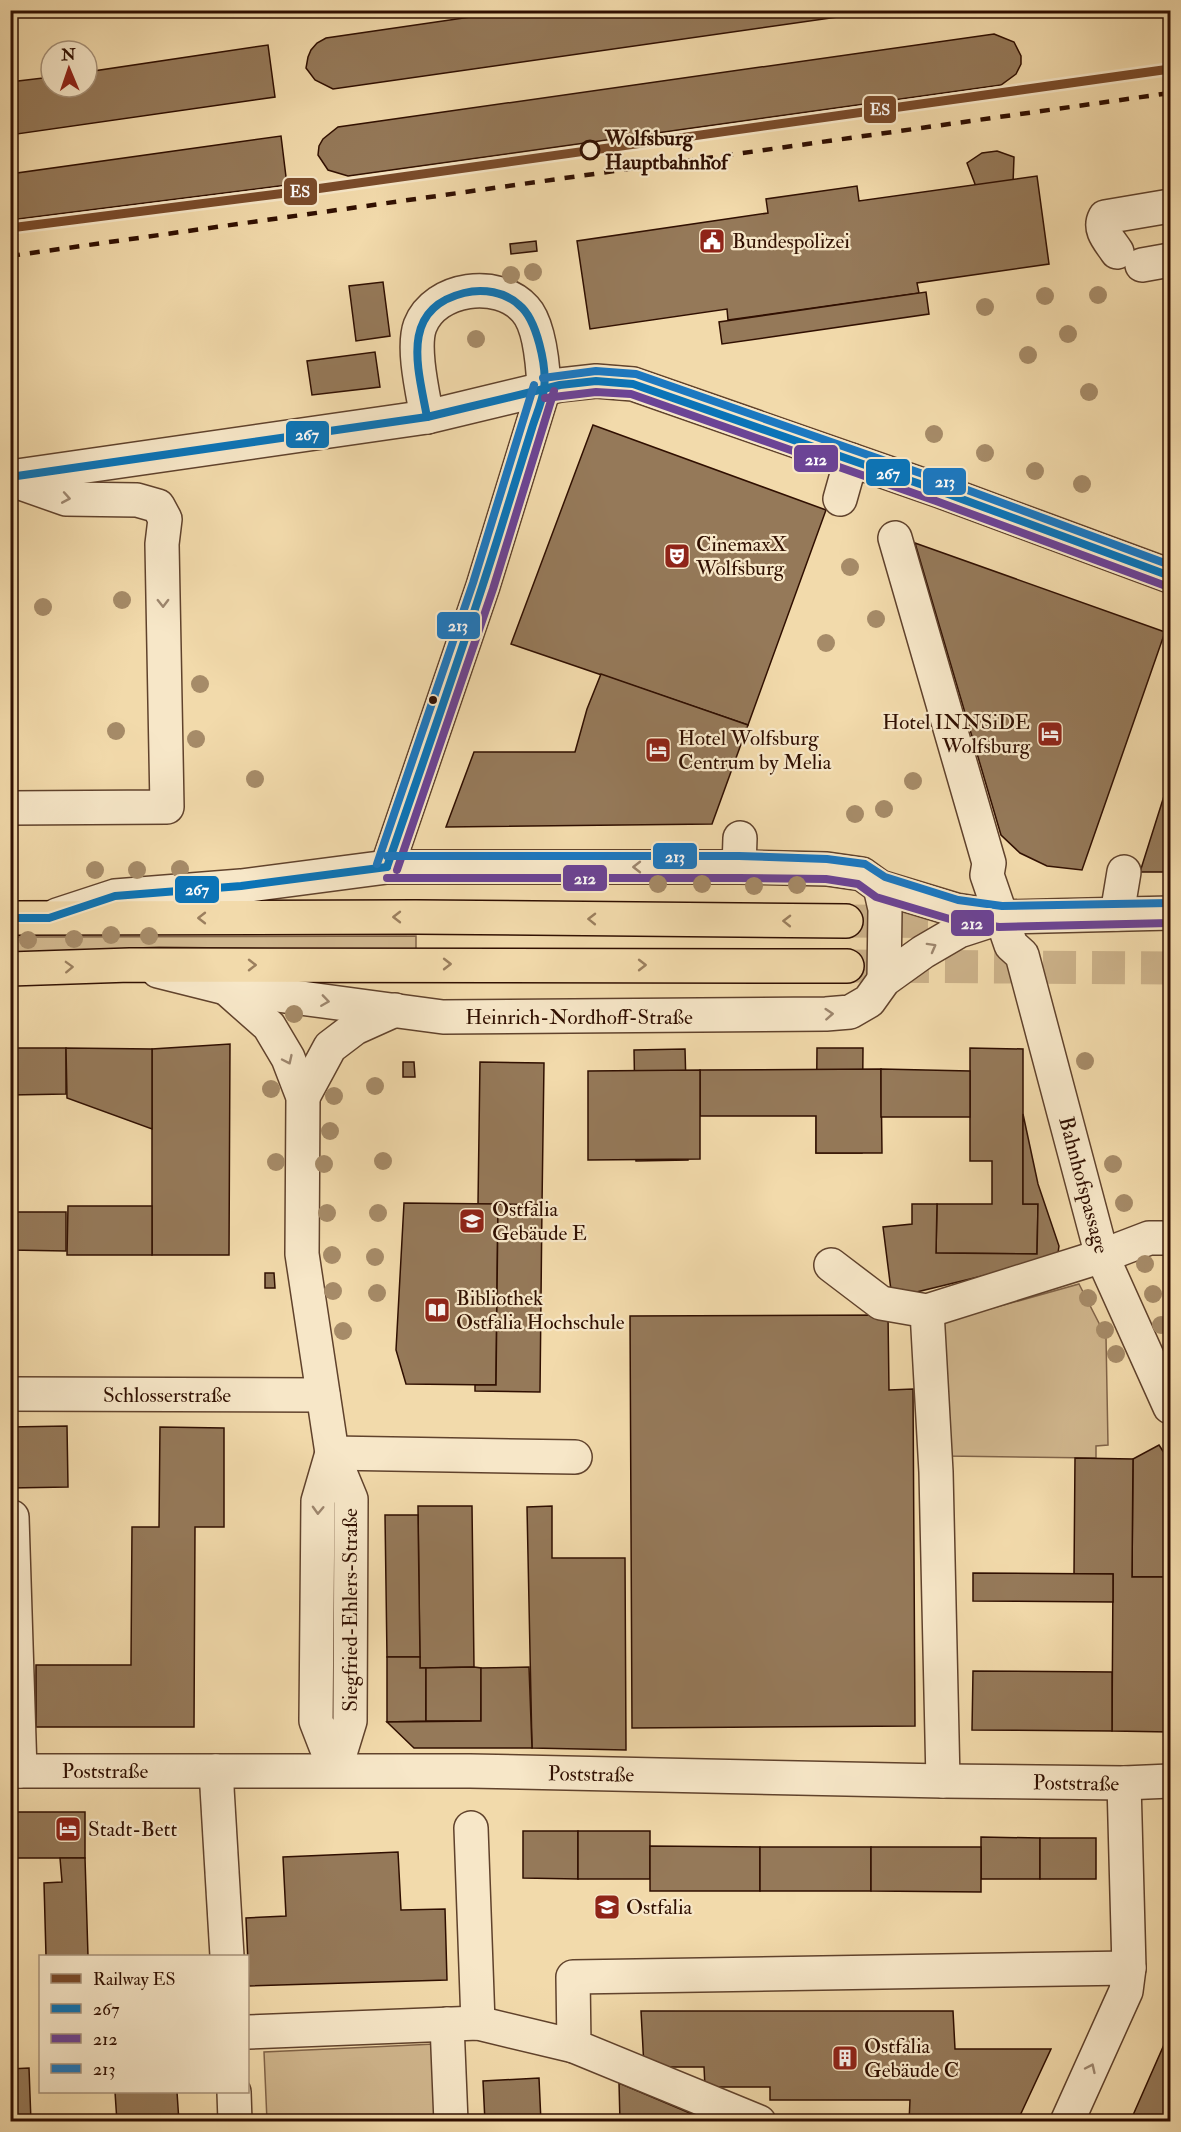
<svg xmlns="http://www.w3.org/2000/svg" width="1181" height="2132" viewBox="0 0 1181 2132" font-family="'IM FELL Double Pica',serif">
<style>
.green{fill:#d1b78e;stroke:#806348;stroke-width:1.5}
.building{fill:#957959;stroke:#300f01;stroke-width:1.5}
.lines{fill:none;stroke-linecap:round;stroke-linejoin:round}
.major-tunnel{stroke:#cbb189;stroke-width:33;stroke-dasharray:33 16;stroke-linecap:butt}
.minor-casing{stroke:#60422c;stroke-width:36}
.major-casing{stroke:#300f01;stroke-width:36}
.minor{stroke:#f7e7c8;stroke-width:33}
.major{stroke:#f2daab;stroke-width:33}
.rail{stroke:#300f01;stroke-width:4.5;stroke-dasharray:10 10;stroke-linecap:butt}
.bus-1-casing{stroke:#f7e7c8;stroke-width:12}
.bus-2-casing{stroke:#f7e7c8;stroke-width:12}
.bus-3-casing{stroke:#f7e7c8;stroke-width:12}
.bus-1{stroke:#0b74b7;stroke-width:8}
.bus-2{stroke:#6c4495;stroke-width:8}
.bus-3{stroke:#1c78c0;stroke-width:8}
.rail-1-casing{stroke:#f7e7c8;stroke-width:14}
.rail-1{stroke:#7a4b2a;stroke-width:9}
.tree{fill:#a68b68}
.oneway{stroke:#9d866e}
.oneway2{stroke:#9b7f5e}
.stop-dot{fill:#f7e7c8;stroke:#300f01;stroke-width:3}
.bus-dot{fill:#300f01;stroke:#f7e7c8;stroke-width:2}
.labels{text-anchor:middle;stroke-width:4.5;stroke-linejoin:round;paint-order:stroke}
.stop-label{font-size:21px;font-weight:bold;fill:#300f01;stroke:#f7e7c8;text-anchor:start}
.poi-label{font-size:21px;fill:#300f01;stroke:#f7e7c8;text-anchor:start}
.street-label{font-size:21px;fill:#300f01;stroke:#f7e7c8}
.line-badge{stroke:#f7e7c8;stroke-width:2}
.badge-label{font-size:16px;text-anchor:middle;font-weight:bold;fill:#fff}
</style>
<rect width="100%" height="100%" fill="#f2daab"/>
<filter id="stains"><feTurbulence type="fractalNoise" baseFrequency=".00333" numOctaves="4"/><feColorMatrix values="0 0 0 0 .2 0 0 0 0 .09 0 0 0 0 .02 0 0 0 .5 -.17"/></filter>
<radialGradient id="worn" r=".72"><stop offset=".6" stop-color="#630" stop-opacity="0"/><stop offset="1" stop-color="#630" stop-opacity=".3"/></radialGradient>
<g class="green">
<polygon points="416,936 416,951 159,947 11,954 10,937"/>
<polygon points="1079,1284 1106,1337 1108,1445 1096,1446 1096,1458 946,1456 943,1322"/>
<polygon points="435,2044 438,2121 267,2121 264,2052"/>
</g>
<g class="building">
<polygon points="519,10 887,10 333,89 315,80 306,68 308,57 311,50 317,43 326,38"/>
<polygon points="994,34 1014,42 1021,56 1021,64 1016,74 1001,85 348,176 328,170 318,155 319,146 323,139 338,127"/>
<polygon points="268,45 275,97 10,135 10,82 51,77 51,87 87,87 87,72"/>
<polygon points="281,136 287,185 10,220 10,174"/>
<polygon points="997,151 1014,157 1012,210 1007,218 996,221 991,220 986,213 967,163 982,153"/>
<polygon points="1037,176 1049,264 917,283 919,293 728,320 727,309 590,329 577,241 768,213 766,199 857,186 859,201"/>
<polygon points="536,241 537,251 511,254 510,244"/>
<polygon points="383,282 390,336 356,341 349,286"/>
<polygon points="926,292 929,314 722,344 719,322"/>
<polygon points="375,352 380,387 312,395 307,361"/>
<polygon points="593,425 826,510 748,725 511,644"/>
<polygon points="915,543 1165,632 1082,870 1047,866 1020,853 1001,835"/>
<polygon points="601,674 748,725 712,824 446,827 474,752 575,752 587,709"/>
<polygon points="1170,777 1170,872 1140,872"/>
<polygon points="230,1044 229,1255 152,1255 152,1049"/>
<polygon points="10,1048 66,1048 66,1094 10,1095"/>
<polygon points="66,1048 152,1049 152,1129 67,1098"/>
<polygon points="817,1048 863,1048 862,1153 816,1153"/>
<polygon points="970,1048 1023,1049 1023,1204 1038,1204 1037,1254 936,1253 937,1204 992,1204 992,1161 970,1161"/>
<polygon points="685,1049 688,1160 636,1161 634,1050"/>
<polygon points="403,1062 414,1062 415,1077 403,1077"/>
<polygon points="480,1062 544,1063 542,1205 478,1204"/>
<polygon points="881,1069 882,1153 816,1153 816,1116 700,1116 700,1070"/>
<polygon points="881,1069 970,1071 970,1117 881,1117"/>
<polygon points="700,1070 700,1159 588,1160 588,1071"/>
<polygon points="1023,1114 1038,1184 1059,1246 1058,1253 1052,1259 892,1298 883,1227 912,1224 912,1204 937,1204 936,1253 1037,1254 1038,1204 1023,1204"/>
<polygon points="404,1203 498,1204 496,1385 406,1384 396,1350"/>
<polygon points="498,1204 542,1205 540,1392 475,1391 475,1385 496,1385"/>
<polygon points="68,1206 152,1206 152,1255 67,1255"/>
<polygon points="10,1212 66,1212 66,1251 10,1250"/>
<polygon points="265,1273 274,1273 275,1288 265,1288"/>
<polygon points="888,1315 889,1390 913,1389 915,1726 632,1728 630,1316"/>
<polygon points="67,1426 68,1487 10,1488 10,1427"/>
<polygon points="160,1427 224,1428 224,1527 195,1527 194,1727 36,1727 36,1665 131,1665 132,1527 159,1527"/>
<polygon points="1159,1445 1170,1462 1170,1577 1132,1577 1133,1459"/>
<polygon points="1075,1458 1133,1459 1132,1577 1170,1577 1170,1732 1112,1731 1113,1574 1074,1574"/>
<polygon points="418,1506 472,1506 474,1667 420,1668"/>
<polygon points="552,1506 552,1558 625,1558 626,1750 532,1748 527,1507"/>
<polygon points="385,1515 418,1515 420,1657 387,1657"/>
<polygon points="973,1573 1113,1574 1113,1602 973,1601"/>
<polygon points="387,1657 420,1657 420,1668 426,1668 426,1721 387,1722"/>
<polygon points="474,1667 481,1668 481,1721 426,1721 426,1668"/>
<polygon points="529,1667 532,1748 414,1748 387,1722 481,1721 481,1668"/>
<polygon points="973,1671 1112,1672 1112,1731 972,1730"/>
<rect x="10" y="1812" width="75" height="46"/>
<polygon points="523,1831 578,1831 578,1879 523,1878"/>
<rect x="578" y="1831" width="72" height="48"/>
<polygon points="981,1837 1040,1838 1040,1879 981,1879"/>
<rect x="1040" y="1838" width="56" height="41"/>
<polygon points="650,1846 760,1847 760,1891 650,1891"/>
<rect x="760" y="1847" width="111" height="44"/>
<polygon points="871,1847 981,1847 981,1892 871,1891"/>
<polygon points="398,1852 401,1910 445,1909 447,1980 249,1986 246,1918 286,1916 283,1857"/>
<polygon points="60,1858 85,1858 88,1956 46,1956 44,1883 62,1882"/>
<polygon points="641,2011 953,2011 955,2049 1051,2049 1017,2122 909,2122 910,2100 770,2100 770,2087 705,2087 704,2067 644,2067"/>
<polygon points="1170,2031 1170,2122 1130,2122"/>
<polygon points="29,2068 31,2122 10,2122 10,2069"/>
<polygon points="539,2078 541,2122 485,2122 483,2081"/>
<polygon points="619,2083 711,2122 620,2122"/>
<polygon points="115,2092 177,2092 179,2122 117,2122"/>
</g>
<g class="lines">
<g class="major-tunnel">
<polyline points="846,921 983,922"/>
<polyline points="847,966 1170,968"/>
</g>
<defs>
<g id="minor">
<path d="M1117,252C1110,241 1098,230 1105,217L1170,206"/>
<polyline points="1142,265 1170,260"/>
<polyline points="10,477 427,417 560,385 596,381 633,384 940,491 1170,576"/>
<polyline points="840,499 851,460"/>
<polyline points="895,538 989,863 987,875 1011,945 1022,955 1102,1256 1170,1407"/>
<polyline points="10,808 167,807 162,544 165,519 158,506 137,500 66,499 12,480"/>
<path d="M387,867L483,586L544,388C543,367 540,325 525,309C498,279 435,287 420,326C412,348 423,394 427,417"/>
<polyline points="739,867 740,838"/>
<polyline points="880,887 885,909 884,980"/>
<polyline points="1117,914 1124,872"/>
<polyline points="57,915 115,896 241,886 387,867 739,867 827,869 862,874 880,887 956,910 1001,917 1170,913"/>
<polyline points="158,971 226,988 443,1017 826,1014 850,1012 869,1001 884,980 923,952 959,931 996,919"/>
<polyline points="226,988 269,1026 288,1058 303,1097 302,1254 332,1453 351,1499 350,1721 335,1770"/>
<polyline points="303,1097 330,1047 355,1028 395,1010"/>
<polyline points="831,1265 881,1303 927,1311 1102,1256 1149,1238 1170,1238"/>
<polyline points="927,1311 936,1472 943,1781"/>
<polyline points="10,1394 323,1395"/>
<polyline points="332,1453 318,1501 316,1721 335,1770"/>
<polyline points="332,1453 575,1457"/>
<polyline points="12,1517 20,1771"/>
<polyline points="10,1771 470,1771 943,1781 1124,1783 1170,1781"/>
<polyline points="216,1771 227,1956"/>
<polyline points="471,1828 478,2023"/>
<polyline points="447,2024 451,2122"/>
<polyline points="248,2032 478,2023 574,2046"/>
<polyline points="234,2092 235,2122"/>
<polyline points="759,2122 574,2046 573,1977 1129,1968"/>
<polyline points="1067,2122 1126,1991 1129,1968 1124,1783"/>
</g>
<g id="major">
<polyline points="10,918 416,917 846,921"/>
<polyline points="10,969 130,965 847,966"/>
</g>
</defs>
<use href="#minor" class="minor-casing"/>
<use href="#major" class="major-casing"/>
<use href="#minor" class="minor"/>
<use href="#major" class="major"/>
<polyline class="rail" points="10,256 1170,93"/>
<defs>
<g id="bus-1">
<polyline points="10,477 427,417 560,385 596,381 633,384 940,491 1170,576"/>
<path d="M387,867C427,750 469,633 505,515C514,486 523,457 532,428C536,415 542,402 544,389C547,367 537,319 519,305C505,292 483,288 464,293C399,309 418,368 427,417"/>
<polyline points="10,918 49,918 115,896 241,886 387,867"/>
</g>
<g id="bus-2">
<polyline points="545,398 596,392 631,394 936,501 1166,586"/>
<polyline points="397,870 493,589 554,391"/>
<polyline points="387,878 739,878 826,879 858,884 876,897 953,920 999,927 1170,923"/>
</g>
<g id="bus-3">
<polyline points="543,378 596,371 636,374 943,481 1170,565"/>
<polyline points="387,856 739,856 827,859 865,864 885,877 958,900 1002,906 1170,903"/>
<polyline points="377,864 473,583 534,385"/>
</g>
</defs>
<use href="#bus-1" class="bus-1-casing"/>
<use href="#bus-2" class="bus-2-casing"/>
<use href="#bus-3" class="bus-3-casing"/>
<use href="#bus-1" class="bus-1"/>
<use href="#bus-2" class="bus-2"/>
<use href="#bus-3" class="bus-3"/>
<defs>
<polyline id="rail-1" points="10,228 294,192 1170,69"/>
</defs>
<use href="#rail-1" class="rail-1-casing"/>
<use href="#rail-1" class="rail-1"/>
</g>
<g class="tree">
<circle cx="533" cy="272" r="9"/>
<circle cx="511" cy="275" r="9"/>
<circle cx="1098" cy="295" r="9"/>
<circle cx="1045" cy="296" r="9"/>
<circle cx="985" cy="307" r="9"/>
<circle cx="1068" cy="334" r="9"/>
<circle cx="476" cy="339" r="9"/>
<circle cx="1028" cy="355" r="9"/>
<circle cx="1089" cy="392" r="9"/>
<circle cx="934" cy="434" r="9"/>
<circle cx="985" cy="453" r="9"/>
<circle cx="1035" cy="471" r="9"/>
<circle cx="1082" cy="484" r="9"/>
<circle cx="850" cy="567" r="9"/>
<circle cx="122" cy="600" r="9"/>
<circle cx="43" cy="607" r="9"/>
<circle cx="876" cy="619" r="9"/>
<circle cx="826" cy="643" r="9"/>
<circle cx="200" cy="684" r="9"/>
<circle cx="116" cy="731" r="9"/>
<circle cx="196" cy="739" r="9"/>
<circle cx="255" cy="779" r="9"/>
<circle cx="913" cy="781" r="9"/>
<circle cx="884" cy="809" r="9"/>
<circle cx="855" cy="814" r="9"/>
<circle cx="180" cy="869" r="9"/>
<circle cx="95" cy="870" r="9"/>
<circle cx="137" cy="870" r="9"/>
<circle cx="658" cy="884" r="9"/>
<circle cx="702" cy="884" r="9"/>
<circle cx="797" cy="885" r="9"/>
<circle cx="754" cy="886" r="9"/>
<circle cx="111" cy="935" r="9"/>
<circle cx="149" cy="936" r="9"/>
<circle cx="74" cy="939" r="9"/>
<circle cx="28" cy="940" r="9"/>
<circle cx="294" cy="1014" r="9"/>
<circle cx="1085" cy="1061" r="9"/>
<circle cx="375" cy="1086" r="9"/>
<circle cx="271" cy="1089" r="9"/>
<circle cx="334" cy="1096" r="9"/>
<circle cx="330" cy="1131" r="9"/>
<circle cx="383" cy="1161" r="9"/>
<circle cx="276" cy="1162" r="9"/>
<circle cx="324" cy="1164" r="9"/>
<circle cx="1113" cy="1164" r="9"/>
<circle cx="1124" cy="1203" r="9"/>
<circle cx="327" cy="1213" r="9"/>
<circle cx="378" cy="1213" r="9"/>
<circle cx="332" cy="1255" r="9"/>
<circle cx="375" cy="1257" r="9"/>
<circle cx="1145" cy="1264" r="9"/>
<circle cx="333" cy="1291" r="9"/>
<circle cx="377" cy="1293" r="9"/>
<circle cx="1153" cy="1294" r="9"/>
<circle cx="1088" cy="1298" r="9"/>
<circle cx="1161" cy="1325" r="9"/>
<circle cx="1105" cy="1330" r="9"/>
<circle cx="343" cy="1331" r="9"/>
<circle cx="1116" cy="1354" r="9"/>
</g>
<defs><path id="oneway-chevron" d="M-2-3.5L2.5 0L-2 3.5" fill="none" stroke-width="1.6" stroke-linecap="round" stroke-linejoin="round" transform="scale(1.5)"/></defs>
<g class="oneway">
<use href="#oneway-chevron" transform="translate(66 498) rotate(10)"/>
<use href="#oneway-chevron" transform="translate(163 603) rotate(89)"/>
<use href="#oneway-chevron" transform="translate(637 867) rotate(180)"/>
<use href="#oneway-chevron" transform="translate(932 947) rotate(-29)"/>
<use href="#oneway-chevron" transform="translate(325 1001) rotate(8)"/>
<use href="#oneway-chevron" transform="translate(829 1014) rotate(-4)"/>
<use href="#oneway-chevron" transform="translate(288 1060) rotate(65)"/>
<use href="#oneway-chevron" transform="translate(318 1510) rotate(92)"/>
<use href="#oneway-chevron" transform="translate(1091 2068) rotate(-65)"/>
</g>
<g class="oneway2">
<use href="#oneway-chevron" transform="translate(397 917) rotate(180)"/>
<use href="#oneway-chevron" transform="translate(202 918) rotate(180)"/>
<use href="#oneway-chevron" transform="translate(592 919) rotate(-179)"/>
<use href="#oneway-chevron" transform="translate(787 921) rotate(-179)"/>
<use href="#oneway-chevron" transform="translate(447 964)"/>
<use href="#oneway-chevron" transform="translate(252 965)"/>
<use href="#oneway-chevron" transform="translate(642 965)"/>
<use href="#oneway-chevron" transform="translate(69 967) rotate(-2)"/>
</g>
<defs>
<symbol id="civic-square" viewBox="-11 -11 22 22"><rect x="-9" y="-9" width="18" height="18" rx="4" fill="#8f2418" stroke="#f7e7c8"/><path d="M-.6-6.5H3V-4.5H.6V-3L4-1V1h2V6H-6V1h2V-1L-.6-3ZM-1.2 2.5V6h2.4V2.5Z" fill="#fff"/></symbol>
<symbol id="theatre-square" viewBox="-11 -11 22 22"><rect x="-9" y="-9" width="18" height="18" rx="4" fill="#8f2418" stroke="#f7e7c8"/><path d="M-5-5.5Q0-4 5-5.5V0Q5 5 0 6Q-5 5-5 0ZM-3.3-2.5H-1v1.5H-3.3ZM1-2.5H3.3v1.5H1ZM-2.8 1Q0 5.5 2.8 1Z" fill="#fff"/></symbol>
<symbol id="hotel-square" viewBox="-11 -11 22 22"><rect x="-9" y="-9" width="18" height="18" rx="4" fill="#8f2418" stroke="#f7e7c8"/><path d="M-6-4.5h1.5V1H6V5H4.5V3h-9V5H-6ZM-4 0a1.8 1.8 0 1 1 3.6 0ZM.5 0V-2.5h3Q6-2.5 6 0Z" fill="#fff"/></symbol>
<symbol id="university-square" viewBox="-11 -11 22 22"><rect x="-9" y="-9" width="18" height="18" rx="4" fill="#8f2418" stroke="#f7e7c8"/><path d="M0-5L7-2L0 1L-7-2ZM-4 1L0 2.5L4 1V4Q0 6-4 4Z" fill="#fff"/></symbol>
<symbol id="library-square" viewBox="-11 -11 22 22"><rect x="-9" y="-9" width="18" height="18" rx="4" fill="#8f2418" stroke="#f7e7c8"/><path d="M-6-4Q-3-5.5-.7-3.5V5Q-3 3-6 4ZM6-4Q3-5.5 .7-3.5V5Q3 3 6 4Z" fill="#fff"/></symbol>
<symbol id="building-square" viewBox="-11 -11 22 22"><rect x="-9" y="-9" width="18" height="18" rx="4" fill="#8f2418" stroke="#f7e7c8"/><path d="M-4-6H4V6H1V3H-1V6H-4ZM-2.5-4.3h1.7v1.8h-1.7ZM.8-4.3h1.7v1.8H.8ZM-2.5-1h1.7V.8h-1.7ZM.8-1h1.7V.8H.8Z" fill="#fff"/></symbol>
</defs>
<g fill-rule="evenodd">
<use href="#civic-square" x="697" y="226" width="30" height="30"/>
<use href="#theatre-square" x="662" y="541" width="30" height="30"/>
<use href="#hotel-square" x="1035" y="719" width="30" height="30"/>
<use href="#hotel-square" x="643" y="735" width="30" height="30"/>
<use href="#university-square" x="457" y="1206" width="30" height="30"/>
<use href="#library-square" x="422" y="1295" width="30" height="30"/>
<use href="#hotel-square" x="53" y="1814" width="30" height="30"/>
<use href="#university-square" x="592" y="1892" width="30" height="30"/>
<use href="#building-square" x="830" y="2043" width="30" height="30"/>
</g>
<circle class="stop-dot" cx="590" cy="150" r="9"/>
<circle class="bus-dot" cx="433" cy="700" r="5"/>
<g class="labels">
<g class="stop-label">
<text x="605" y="145">Wolfsburg<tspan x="605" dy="24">Hauptbahnhof</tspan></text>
</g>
<g class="poi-label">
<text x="732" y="248">Bundespolizei</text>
<text x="696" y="551">CinemaxX<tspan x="696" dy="24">Wolfsburg</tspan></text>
<text x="1030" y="729" text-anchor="end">Hotel INNSiDE<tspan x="1030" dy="24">Wolfsburg</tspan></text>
<text x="678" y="745">Hotel Wolfsburg<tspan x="678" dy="24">Centrum by Melia</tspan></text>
<text x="492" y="1216">Ostfalia<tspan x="492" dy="24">Gebäude E</tspan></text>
<text x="456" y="1305">Bibliothek<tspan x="456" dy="24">Ostfalia Hochschule</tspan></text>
<text x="88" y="1836">Stadt-Bett</text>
<text x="626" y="1914">Ostfalia</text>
<text x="864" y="2053">Ostfalia<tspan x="864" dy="24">Gebäude C</tspan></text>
</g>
<g class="street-label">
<text x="579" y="1024">Heinrich-Nordhoff-Straße</text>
<text transform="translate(1084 1185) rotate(75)" y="7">Bahnhofspassage</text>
<text x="167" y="1402">Schlosserstraße</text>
<text transform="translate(350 1610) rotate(-90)" y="7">Siegfried-Ehlers-Straße</text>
<text x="105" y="1778">Poststraße</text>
<text transform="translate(591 1774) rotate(1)" y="7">Poststraße</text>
<text transform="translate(1076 1783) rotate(1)" y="7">Poststraße</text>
</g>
</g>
<g class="line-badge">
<rect x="863" y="95" width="34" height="29" rx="6" fill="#7a4b2a"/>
<rect x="283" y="177" width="35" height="29" rx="6" fill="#7a4b2a"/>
<rect x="285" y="420" width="45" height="29" rx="6" fill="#0b74b7"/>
<rect x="793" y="444" width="46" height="29" rx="6" fill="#6c4495"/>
<rect x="865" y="458" width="46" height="29" rx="6" fill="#0b74b7"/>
<rect x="922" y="467" width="45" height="29" rx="6" fill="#1c78c0"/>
<rect x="436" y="611" width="45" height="29" rx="6" fill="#1c78c0"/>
<rect x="652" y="842" width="46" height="28" rx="6" fill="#1c78c0"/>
<rect x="562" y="864" width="46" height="28" rx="6" fill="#6c4495"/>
<rect x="174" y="875" width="46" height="29" rx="6" fill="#0b74b7"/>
<rect x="950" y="909" width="45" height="28" rx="6" fill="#6c4495"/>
</g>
<g class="badge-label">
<text x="880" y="115">ES</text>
<text x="300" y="197">ES</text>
<text x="307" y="440">267</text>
<text x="816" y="465">212</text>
<text x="888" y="479">267</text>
<text x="945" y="487">213</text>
<text x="458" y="631">213</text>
<text x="675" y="862">213</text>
<text x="585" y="884">212</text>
<text x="197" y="895">267</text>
<text x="972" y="929">212</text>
</g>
<rect width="1181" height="2132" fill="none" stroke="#f2daab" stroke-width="36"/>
<rect x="12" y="12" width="1157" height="2108" fill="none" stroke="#300f01" stroke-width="3"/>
<rect x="18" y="18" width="1145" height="2096" fill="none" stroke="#300f01" stroke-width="1.5"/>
<rect x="39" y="1955" width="210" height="138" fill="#f7e7c8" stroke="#a79178" stroke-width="1.5"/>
<rect x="51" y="1974" width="30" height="9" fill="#7a4b2a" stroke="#a79178" stroke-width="1.5"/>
<text x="93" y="1985" font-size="18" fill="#300f01">Railway ES</text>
<rect x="51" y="2004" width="30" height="9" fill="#0b74b7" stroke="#a79178" stroke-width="1.5"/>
<text x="93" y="2015" font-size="18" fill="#300f01">267</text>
<rect x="51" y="2034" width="30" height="9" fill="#6c4495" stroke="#a79178" stroke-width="1.5"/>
<text x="93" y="2045" font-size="18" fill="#300f01">212</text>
<rect x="51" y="2064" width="30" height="9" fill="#1c78c0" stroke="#a79178" stroke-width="1.5"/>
<text x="93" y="2075" font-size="18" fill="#300f01">213</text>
<g transform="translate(69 69) rotate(358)"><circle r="28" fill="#f7e7c8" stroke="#a79178" stroke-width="1.5"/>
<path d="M0-4.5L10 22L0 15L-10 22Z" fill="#8f2418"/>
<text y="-9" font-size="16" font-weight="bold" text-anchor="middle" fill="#300f01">N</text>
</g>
<rect width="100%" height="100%" filter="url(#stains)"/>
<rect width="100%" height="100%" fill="url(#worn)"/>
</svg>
